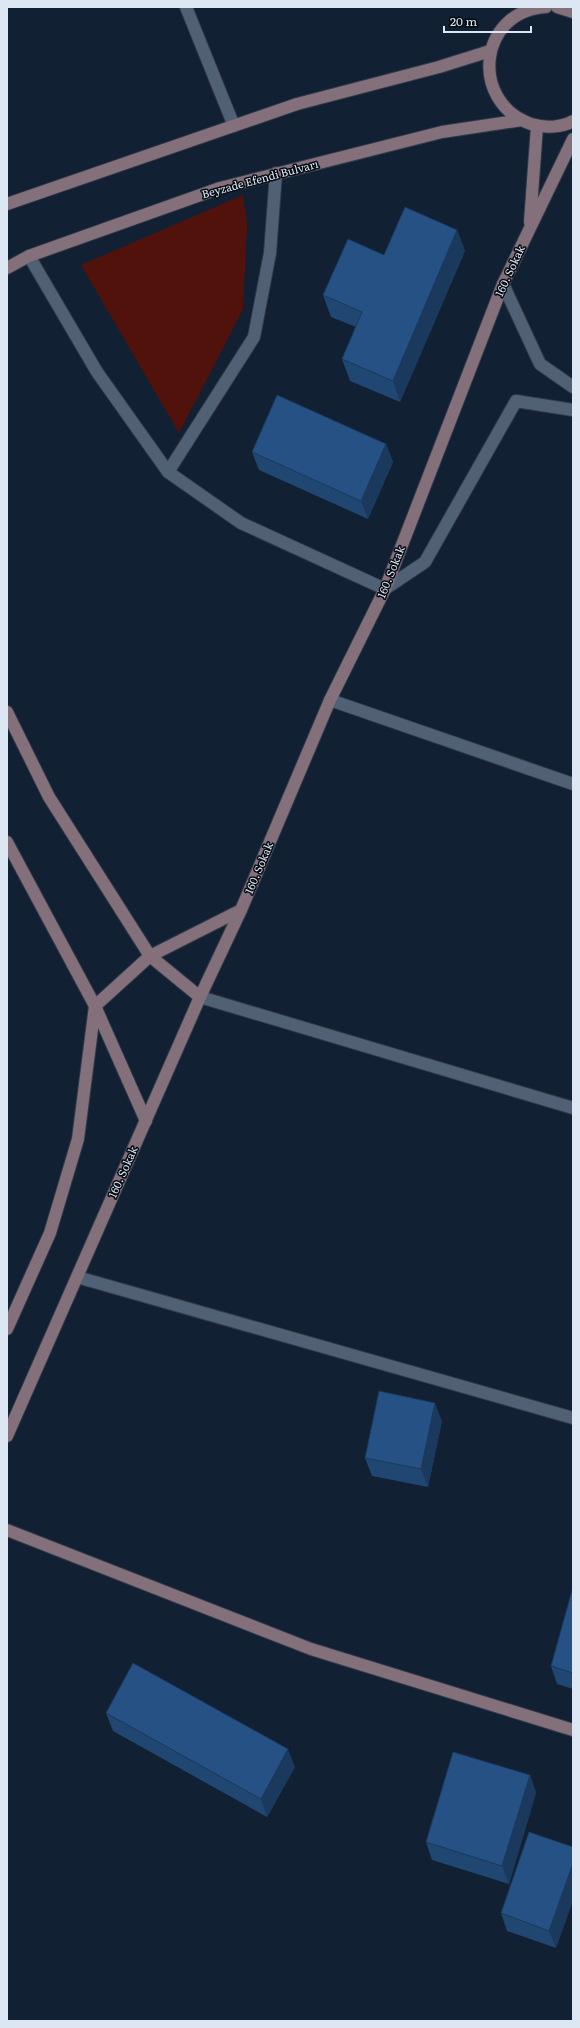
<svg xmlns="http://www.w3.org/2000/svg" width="580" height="2028" viewBox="0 0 580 2028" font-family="Literata,serif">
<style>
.green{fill:#52120c}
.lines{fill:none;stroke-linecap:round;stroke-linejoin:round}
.street-casing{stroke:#313a49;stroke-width:14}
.secondary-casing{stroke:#313a49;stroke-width:14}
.street{stroke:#506176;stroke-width:12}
.secondary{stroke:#84707a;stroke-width:12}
.wall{fill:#204672}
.shaded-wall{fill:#1a395c}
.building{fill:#255184;stroke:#1a395c}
.labels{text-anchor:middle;stroke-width:3;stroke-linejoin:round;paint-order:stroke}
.street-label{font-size:11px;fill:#dde7f4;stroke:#040a11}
</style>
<rect width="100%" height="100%" fill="#112032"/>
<polygon class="green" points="243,195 247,225 243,309 179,433 81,265"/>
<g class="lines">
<defs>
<g id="street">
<polyline points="186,7 234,126"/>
<polyline points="29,256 97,372 168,472 241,523 385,589 425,562 516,401 573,410"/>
<polyline points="503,284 540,364 573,387"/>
<polyline points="168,472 254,337 270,253 276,173"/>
<polyline points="330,700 573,784"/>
<polyline points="200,997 573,1108"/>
<polyline points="77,1277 573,1418"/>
</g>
<g id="secondary">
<path d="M546,7C478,11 469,102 531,124C544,128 561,128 573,121"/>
<polyline points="557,7 573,12"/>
<polyline points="7,204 297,104 439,67 490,51"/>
<polyline points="530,222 537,126"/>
<polyline points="7,268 29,256 220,188 442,132 522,120"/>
<polyline points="7,712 49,797 150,956 200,997"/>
<polyline points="7,842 95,1006 146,1121"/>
<polyline points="7,1329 50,1233 78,1139 95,1006 150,956 241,910"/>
<polyline points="7,1436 200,997 241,910 330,700 385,589 503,284 573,139"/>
<polyline points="7,1530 311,1649 573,1730"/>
</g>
</defs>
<use href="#street" class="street-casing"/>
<use href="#secondary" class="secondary-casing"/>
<use href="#street" class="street"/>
<use href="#secondary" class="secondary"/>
</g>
<g class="wall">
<polygon points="457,230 465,251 400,402 350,381 342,359 356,327 331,317 323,295 384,255"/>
<polygon points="386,444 393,462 368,519 259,470 252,452"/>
<polygon points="442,1421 428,1487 372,1476 365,1458"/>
<polygon points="573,1587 573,1689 557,1684 551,1666"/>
<polygon points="106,1713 295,1767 267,1817 113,1731"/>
<polygon points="530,1775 536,1793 509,1884 432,1860 426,1842"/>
<polygon points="573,1847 573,1900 556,1948 507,1931 501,1913"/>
</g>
<g class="shaded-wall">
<polygon points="457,230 465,251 400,402 393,381"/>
<polygon points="386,444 393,462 368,519 361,501"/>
<polygon points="435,1403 442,1421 428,1487 421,1469"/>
<polygon points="288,1749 295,1767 267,1817 261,1799"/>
<polygon points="530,1775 536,1793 509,1884 502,1866"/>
<polygon points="573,1863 573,1900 556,1948 549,1931"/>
</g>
<g class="building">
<polygon points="405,207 457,230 393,381 342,359 362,312 323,295 348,239 384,255"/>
<polygon points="277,395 386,444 361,501 252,452"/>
<polygon points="379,1391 435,1403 421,1469 365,1458"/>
<polygon points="573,1587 573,1673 551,1666"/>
<polygon points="133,1663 288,1749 261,1799 106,1713"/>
<polygon points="453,1752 530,1775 502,1866 426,1842"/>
<polygon points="529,1832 573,1847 573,1863 549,1931 501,1913"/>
</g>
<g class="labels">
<g class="street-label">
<text transform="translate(260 179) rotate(-15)" y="4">Beyzade Efendi Bulvarı</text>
<text transform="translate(510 271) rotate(-65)" y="4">160. Sokak</text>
<text transform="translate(391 572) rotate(-68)" y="4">160. Sokak</text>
<text transform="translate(259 868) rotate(-67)" y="4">160. Sokak</text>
<text transform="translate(123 1172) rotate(-66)" y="4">160. Sokak</text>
</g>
</g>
<rect width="580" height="2028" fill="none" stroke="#dde7f4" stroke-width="16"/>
<path d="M444 26v6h87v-6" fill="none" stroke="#dde7f4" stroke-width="2"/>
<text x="450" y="26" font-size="12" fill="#dde7f4" stroke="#040a11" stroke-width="3" paint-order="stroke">20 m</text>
</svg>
